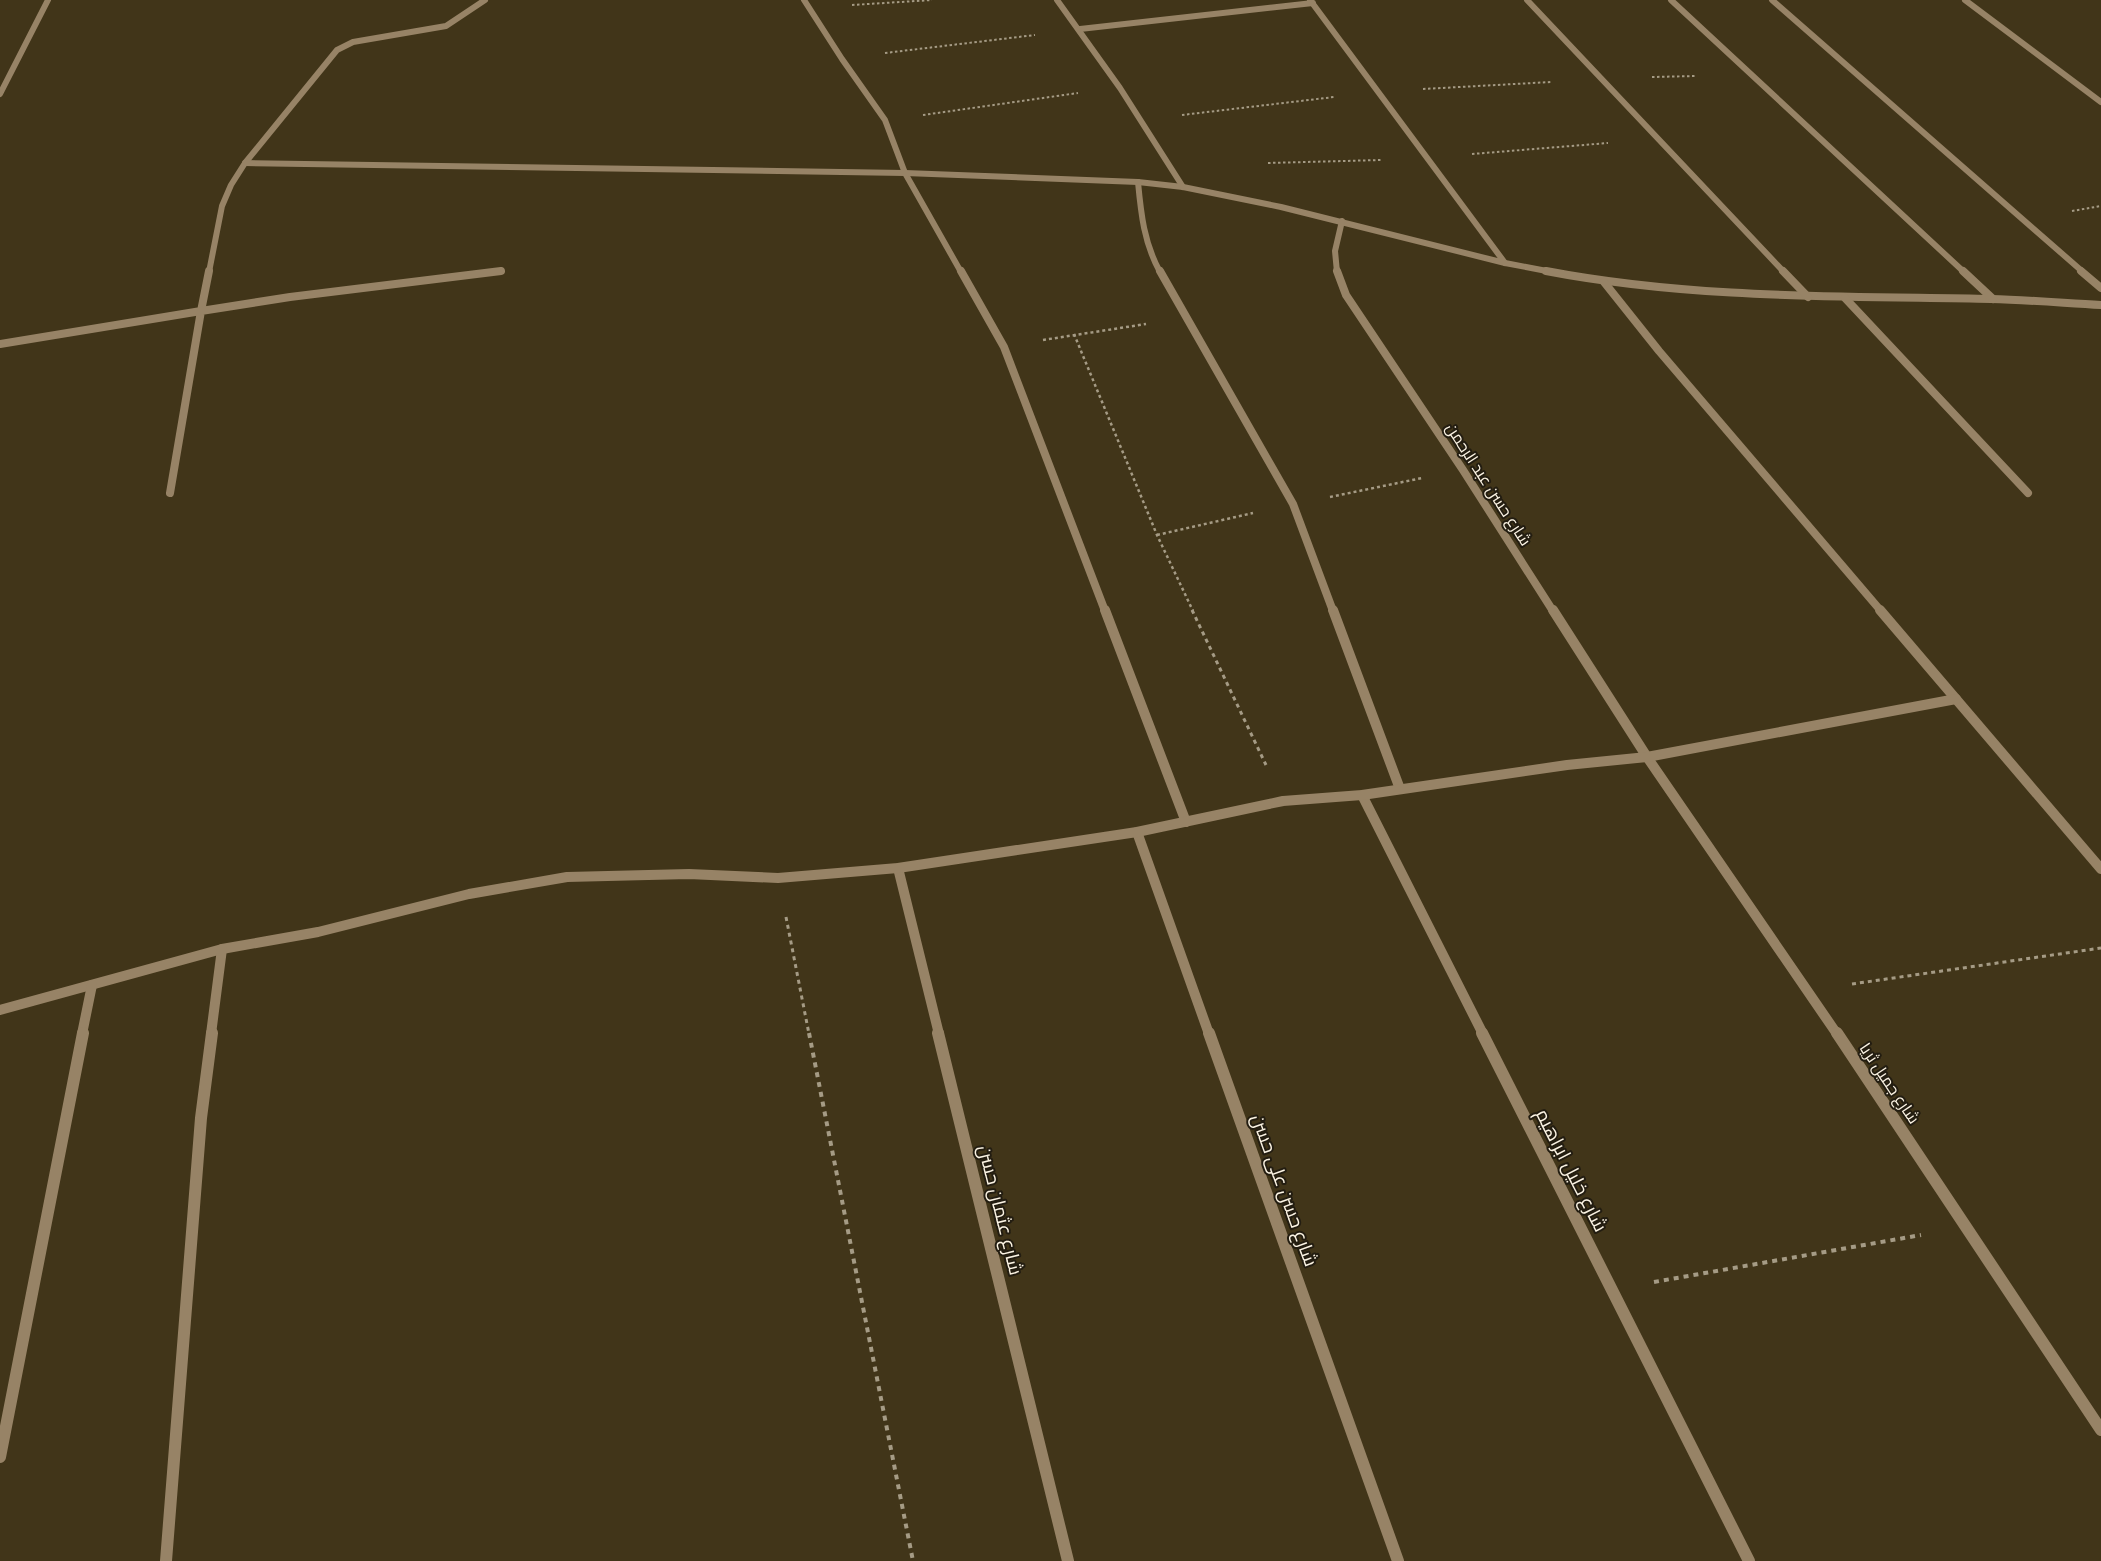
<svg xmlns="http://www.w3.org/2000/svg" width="2101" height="1561" viewBox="0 0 2101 1561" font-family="'Archivo Narrow',Cairo,sans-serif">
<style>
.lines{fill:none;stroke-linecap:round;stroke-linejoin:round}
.path-far3{stroke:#a59b85;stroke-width:2;stroke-dasharray:2.5 2.5;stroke-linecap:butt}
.path-far2{stroke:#a59b85;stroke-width:2.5;stroke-dasharray:3 3;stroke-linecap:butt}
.path-far1{stroke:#a59b85;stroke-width:3;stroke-dasharray:4 4;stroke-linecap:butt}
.path{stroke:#a59b85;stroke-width:4;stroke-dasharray:5 5;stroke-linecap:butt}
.street-far3{stroke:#978366;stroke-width:6}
.street-far2{stroke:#978366;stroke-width:8}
.street-far1{stroke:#978366;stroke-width:10}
.street{stroke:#978366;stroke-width:12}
.labels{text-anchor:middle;stroke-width:4;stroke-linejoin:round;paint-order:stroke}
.street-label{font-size:16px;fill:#fcf4e4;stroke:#231d11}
.near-street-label{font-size:19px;fill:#fcf4e4;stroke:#231d11}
</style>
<rect width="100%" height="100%" fill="#413519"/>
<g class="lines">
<g class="path-far3">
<polyline points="852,5 932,0"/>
<polyline points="885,53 1035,35"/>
<polyline points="1652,77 1696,76"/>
<polyline points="1423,89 1551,82"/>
<polyline points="923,115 1078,93"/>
<polyline points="1182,115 1334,97"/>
<polyline points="1472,154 1608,143"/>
<polyline points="1268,163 1381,160"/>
<polyline points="2072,211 2101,206"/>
</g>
<g class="path-far2">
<polyline points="1074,334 1157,535 1193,611"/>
<polyline points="1043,340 1146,324"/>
<polyline points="1330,497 1422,478"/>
<polyline points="1157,535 1253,513"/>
</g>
<g class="path-far1">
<polyline points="1192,610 1266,765"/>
<polyline points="786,917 809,1034"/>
<polyline points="1852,984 2101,948"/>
</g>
<g class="path">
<polyline points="809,1033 913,1561"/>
<polyline points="1654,1282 1921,1235"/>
</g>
<g class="street-far3">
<polyline points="804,0 842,59 885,120 905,173 961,272"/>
<polyline points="1057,0 1120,88 1183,187"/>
<polyline points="1310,0 1505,263"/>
<polyline points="1527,0 1784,272"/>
<polyline points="1671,0 1964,272"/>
<polyline points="1772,0 2083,272"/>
<polyline points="1965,0 2101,102"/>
<polyline points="1080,29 1313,3"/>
<polyline points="0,94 48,0"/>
<polyline points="245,163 905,173 1138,182 1183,187 1281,207 1505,263 1552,272"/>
<path d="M1138,182C1141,214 1144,243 1160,272"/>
<polyline points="209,272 222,206 231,185 245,163 337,50 353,42 446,26 485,0"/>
<polyline points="492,272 501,271"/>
<polyline points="1337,272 1335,251 1342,221"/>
</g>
<g class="street-far2">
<polyline points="961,271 1004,347 1105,611"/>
<polyline points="1160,271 1293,504 1333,611"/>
<polyline points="1337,271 1346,295 1463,470 1553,611"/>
<path d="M1546,271C1692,299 1843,296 1991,299C2028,300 2064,303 2101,305"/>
<polyline points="1783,271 1808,297"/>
<polyline points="1963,271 1993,299"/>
<polyline points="2081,271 2101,288"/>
<polyline points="1604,282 1659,351 1881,611"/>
<polyline points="1845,298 2028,493"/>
<polyline points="0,344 201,311 209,271"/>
<polyline points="170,493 201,311 290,297 501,271"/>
</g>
<g class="street-far1">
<polyline points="1105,610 1186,822"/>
<polyline points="1333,610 1400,789"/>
<polyline points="1553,610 1647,757 1837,1034"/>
<polyline points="1880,610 2101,869"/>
<polyline points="1362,795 1483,1034"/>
<polyline points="1137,832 1209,1034"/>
<polyline points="898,868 939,1034"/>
<polyline points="0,1010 222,949 318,932 469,894 567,877 689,874 778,878 898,868 1137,832 1283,801 1362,795 1567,765 1647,757 1956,699"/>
<polyline points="82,1034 92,985"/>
<polyline points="211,1034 222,949"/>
</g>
<g class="street">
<polyline points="938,1033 1068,1561"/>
<polyline points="1209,1033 1398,1561"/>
<polyline points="1482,1033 1749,1561"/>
<polyline points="1837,1033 2101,1430"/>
<polyline points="0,1457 83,1033"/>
<polyline points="166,1561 201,1118 212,1033"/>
</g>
</g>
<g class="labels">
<g class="street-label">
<text transform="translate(1489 484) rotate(57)" y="6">شارع حسن عبد الرحمن</text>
<text transform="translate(1890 1083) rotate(56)" y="6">شارع جميل ثريا</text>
</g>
<g class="near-street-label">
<text transform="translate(1572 1170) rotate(63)" y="7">شارع خليل ابراهيم</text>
<text transform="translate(1285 1190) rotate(70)" y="7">شارع حسن على حسن</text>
<text transform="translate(1001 1210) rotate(76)" y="7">شارع عثمان حسن</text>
</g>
</g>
</svg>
